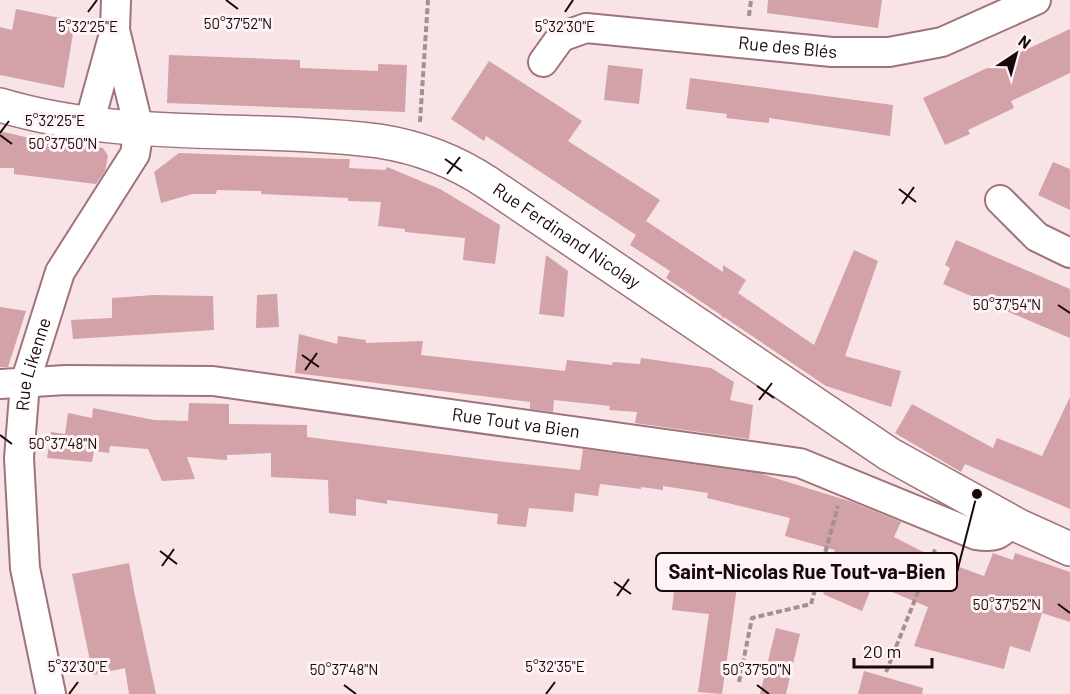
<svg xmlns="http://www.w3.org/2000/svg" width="1070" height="694" viewBox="0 0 1070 694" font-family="Barlow,sans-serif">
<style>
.building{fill:#d2a2a8}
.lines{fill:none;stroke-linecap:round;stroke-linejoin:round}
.street-casing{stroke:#a07378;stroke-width:32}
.secondary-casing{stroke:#a07378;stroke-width:36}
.path{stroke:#a39093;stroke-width:4;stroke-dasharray:6 3;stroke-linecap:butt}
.street{stroke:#fff;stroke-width:28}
.secondary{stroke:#fff;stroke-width:33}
.ticks{fill:none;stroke:#19080b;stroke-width:2}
.labels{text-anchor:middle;stroke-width:6;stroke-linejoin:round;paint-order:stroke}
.street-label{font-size:18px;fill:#19080b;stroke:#fef4f5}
.ticks-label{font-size:15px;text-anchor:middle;fill:#19080b;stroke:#fef4f5;stroke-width:6;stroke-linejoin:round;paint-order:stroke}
.leader{fill:none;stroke:#19080b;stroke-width:2}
.callout-dot{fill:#19080b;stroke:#fef4f5;stroke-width:2}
.callout{fill:#fef4f5;stroke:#19080b;stroke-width:2}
.callout-label{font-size:20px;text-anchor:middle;font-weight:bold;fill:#19080b}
</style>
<rect width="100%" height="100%" fill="#f8e3e6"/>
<g class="building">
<polygon points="768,0 882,0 878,28 767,13"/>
<polygon points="16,9 75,21 64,88 0,75 0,27 12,30"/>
<polygon points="1070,29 1070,73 1011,101 1014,108 968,130 970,134 945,145 923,98"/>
<polygon points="169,55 300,60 300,68 378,71 378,64 407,65 405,112 167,103"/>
<polygon points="489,61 582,121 568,141 660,200 646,221 723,272 723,265 746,280 738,293 814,345 854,250 878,261 845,356 901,371 891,407 826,386 724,317 723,319 721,315 666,278 670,271 630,245 637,233 636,235 486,136 484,141 451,119"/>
<polygon points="608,65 643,69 639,104 604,100"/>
<polygon points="690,78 893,105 890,136 769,118 769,123 726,118 727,114 686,109"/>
<polygon points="0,131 42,141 103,148 108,156 105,171 96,184 14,174 14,168 0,168"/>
<polygon points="179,153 340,159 350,159 349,168 385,170 387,167 440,189 500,225 495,264 463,260 465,238 405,232 405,229 378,226 381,202 348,201 348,198 261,194 261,191 217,190 216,194 192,194 161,203 154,172"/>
<polygon points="1053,162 1070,169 1070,210 1038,195"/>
<polygon points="956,240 1070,289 1070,338 943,284 950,268 945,265"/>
<polygon points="546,255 568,271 564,317 539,314"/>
<polygon points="277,294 279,327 256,328 257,295"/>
<polygon points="154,295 213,296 214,330 73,339 71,320 112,318 112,298"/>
<polygon points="0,307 26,311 8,367 0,367"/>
<polygon points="299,334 337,344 338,336 366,340 366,343 423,341 421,355 565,371 567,360 612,365 613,362 640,364 641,358 711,368 734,382 730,400 753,405 749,439 635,423 637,412 609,410 610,406 554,400 553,412 530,409 530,402 295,373"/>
<polygon points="1070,397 1070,509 965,464 961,472 895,433 912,404 993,448 997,438 1042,456"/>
<polygon points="189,403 229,404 229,424 307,425 307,437 496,461 580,470 583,449 762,474 852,502 901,522 894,537 937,559 984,576 993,553 1013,560 1015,553 1070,572 1070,622 1042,613 1030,652 1010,646 1004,669 914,646 928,607 873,584 862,611 823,594 836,564 829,561 835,550 785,536 790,518 707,498 708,493 663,486 663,490 641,487 641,489 600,484 598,496 575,493 573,512 529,508 526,527 497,524 498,514 387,500 387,504 356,499 356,516 329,513 328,480 271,477 271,453 227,455 227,460 187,457 195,479 162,481 148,449 110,446 109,453 94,451 92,462 47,458 51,432 65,434 68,413 92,418 93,408 154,420 188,421"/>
<polygon points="129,563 135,596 156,694 129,694 125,668 93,675 72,574"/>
<polygon points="677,564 697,567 696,581 737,587 722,694 698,692 709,614 672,610"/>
<polygon points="776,628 800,634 786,694 760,694"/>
<polygon points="864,671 923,688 922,694 858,694"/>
</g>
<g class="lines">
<defs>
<g id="street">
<path id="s1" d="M543,62L561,37L586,28L832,52H889L942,42L1036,0"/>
<polyline points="89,124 115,30 116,0"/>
<polyline points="1000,200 1037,237 1070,253"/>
<path id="s2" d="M0,384L66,380L213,381L800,463L976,535C993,538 1000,536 1011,522"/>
<path id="s3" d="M51,694L25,568L19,458L25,383L60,272L135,154L139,129L115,30"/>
</g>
<g id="secondary">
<path id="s4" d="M0,105C123,142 252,125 379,141C417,147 455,161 488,183L889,454L1019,526L1070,549"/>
</g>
</defs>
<use href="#street" class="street-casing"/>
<use href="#secondary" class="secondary-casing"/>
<g class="path">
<polyline points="749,16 751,0"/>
<polyline points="420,122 428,0"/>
<polyline points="886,672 936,547"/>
<polyline points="739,682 752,618 811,604 838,506"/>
</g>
<use href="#street" class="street"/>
<use href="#secondary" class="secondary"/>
</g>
<path class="ticks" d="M226,0L238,9M88,12L97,0M565,12L573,0M0,133L9,121M0,135L12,144M445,159L462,171M447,174L460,157M899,189L916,202M902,204L914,187M1058,305L1070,313M302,355L319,367M305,370L317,353M757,386L774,398M759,400L772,383M0,435L12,444M160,551L177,564M162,566L174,549M614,582L631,594M617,596L629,579M1058,604L1070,613M344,685L356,694M757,685L769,694M69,694L78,682M546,694L555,682"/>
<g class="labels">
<g class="street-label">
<text dy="6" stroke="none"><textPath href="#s1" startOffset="260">Rue des Blés</textPath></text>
<text dy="6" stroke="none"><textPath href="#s4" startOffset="594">Rue Ferdinand Nicolay</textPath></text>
<text dy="6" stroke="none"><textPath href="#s3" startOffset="334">Rue Likenne</textPath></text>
<text dy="6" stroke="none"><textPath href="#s2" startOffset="519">Rue Tout va Bien</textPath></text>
</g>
</g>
<g class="ticks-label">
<text x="238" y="29">50°37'52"N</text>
<text x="88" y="32">5°32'25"E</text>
<text x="565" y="32">5°32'30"E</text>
<text x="55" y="126">5°32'25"E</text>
<text x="63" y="149">50°37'50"N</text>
<text x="1007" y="310">50°37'54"N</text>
<text x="63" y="449">50°37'48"N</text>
<text x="1007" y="610">50°37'52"N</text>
<text x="78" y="672">5°32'30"E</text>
<text x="555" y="672">5°32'35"E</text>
<text x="344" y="675">50°37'48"N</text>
<text x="757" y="675">50°37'50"N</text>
</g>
<path class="leader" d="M977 494L957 572"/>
<circle class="callout-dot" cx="977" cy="494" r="6"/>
<rect class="callout" x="656" y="553" width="301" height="38" rx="6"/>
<g class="callout-label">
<text x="807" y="579">Saint-Nicolas Rue Tout-va-Bien</text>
</g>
<g transform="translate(1016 54) rotate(36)" stroke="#fef4f5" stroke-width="4.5" paint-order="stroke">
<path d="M0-4.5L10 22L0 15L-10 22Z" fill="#19080b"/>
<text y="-9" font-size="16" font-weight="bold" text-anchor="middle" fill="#19080b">N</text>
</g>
<path d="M854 658v9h78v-9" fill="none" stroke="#19080b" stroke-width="3"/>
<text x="863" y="658" font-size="18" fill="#19080b" stroke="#fef4f5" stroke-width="4.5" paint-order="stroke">20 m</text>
</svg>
